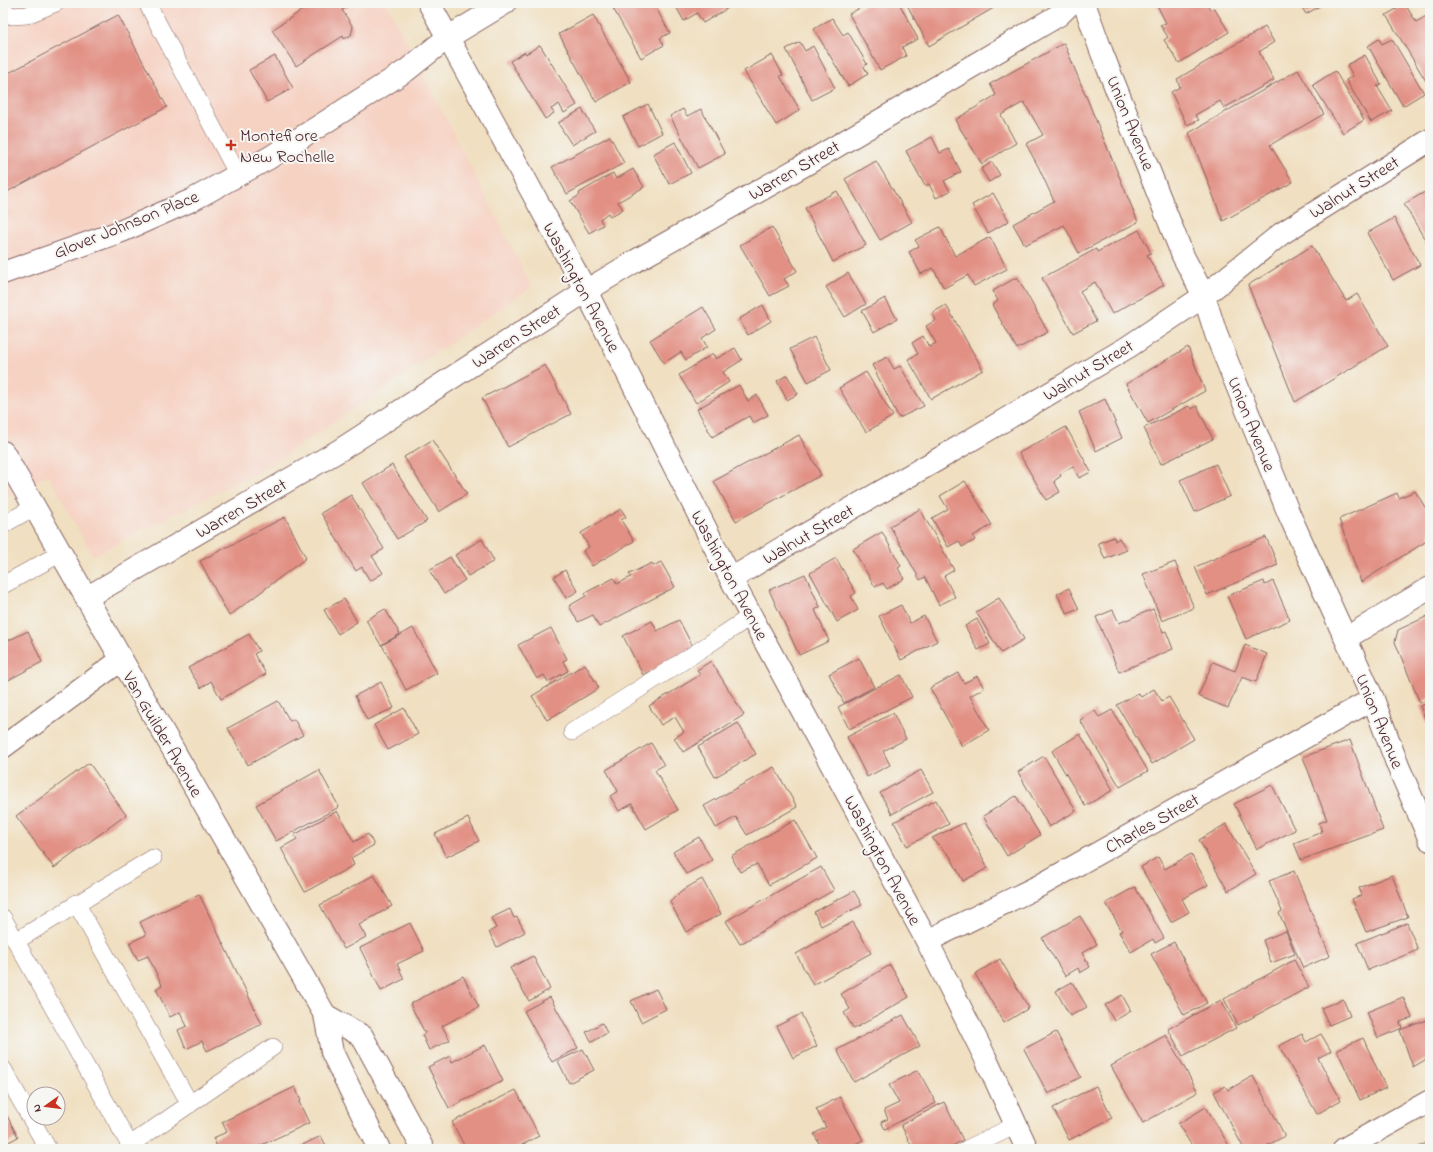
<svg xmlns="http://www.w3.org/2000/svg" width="1433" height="1152" viewBox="0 0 1433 1152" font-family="'Indie Flower',sans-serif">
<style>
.built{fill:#f6d2c3}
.building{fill:#e29084}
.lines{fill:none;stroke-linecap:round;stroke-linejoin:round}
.lane-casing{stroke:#84625f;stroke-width:18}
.street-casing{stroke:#84625f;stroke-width:24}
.secondary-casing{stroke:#84625f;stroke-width:24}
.lane{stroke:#fff;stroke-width:17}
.street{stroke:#fff;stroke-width:22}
.secondary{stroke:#fff;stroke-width:22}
.poi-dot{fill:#c8321e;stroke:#f6f6f2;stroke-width:1.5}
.labels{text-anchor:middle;stroke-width:4;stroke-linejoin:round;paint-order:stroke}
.street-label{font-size:18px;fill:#4a1f2b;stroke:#f6f6f2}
.poi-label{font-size:18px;fill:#4a1f2b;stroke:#f6f6f2;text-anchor:start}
</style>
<rect width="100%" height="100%" fill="#f6f6f2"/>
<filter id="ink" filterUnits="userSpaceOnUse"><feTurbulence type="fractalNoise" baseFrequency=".025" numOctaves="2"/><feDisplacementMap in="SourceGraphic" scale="8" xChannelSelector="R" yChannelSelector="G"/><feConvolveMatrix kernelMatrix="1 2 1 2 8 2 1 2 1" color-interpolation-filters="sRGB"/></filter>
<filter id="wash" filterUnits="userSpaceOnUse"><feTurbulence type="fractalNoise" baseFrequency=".012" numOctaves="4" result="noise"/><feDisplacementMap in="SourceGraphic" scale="16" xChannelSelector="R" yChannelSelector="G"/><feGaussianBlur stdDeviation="0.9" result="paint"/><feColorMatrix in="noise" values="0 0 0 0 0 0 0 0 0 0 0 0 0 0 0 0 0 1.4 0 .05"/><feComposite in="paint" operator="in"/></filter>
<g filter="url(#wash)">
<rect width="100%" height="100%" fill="#f0dfc0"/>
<polygon class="built" points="3,3 387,3 532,287 271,465 93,556 48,475 3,498"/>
<g id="blocks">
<g class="building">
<polygon points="313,3 353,3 342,10 353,27 351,35 344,39 343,36 296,66 272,30"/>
<polygon points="610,3 653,3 670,33 660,38 664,45 641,58"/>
<polygon points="674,3 725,3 728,8 703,23 697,13 684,21"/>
<polygon points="869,3 899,3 918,39 902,47 906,56 880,70 849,14"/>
<polygon points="906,3 1002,3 929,46"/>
<polygon points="1156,3 1206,3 1211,10 1214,8 1229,32 1179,63 1164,40 1168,37 1160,25 1166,23"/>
<polygon points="1299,3 1325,3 1306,14"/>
<polygon points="1405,4 1416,22 1430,14 1430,85 1429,86 1386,15"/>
<polygon points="118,15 167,107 3,194 3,76"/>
<polygon points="593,15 631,82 596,102 559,34"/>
<polygon points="832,18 843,35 848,32 867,64 864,67 868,74 848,86 814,29"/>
<polygon points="1265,27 1274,42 1259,52 1274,80 1224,108 1220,101 1195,115 1199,120 1187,125 1171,92 1180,87 1177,79"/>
<polygon points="1379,39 1382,44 1392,39 1424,93 1403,106 1368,46"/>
<polygon points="800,42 805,51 813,46 835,88 812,100 786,49"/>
<polygon points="1064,43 1138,222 1079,253 1064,225 1025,245 1013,224 1054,201 1039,168 1026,144 1043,135 1024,102 1001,115 1016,143 982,164 955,120 996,95 990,84"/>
<polygon points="540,45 577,105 564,113 559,104 551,109 554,113 545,119 510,61 525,52 526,54"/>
<polygon points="772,55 783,75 780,76 800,110 776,125 744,71"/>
<polygon points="1365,55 1381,84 1377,86 1392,111 1371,122 1346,80 1353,76 1347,65"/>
<polygon points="275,56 293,88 267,102 249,70"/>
<polygon points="1298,70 1324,114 1270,145 1293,182 1223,221 1189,133"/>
<polygon points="1335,71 1364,120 1343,133 1313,85"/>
<polygon points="648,104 662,133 638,146 623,117"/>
<polygon points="582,109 595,131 572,145 558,123"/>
<polygon points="683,109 687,116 701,109 725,154 698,168 670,116"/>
<polygon points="610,136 624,163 567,194 552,167"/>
<polygon points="932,137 940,153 949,149 961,172 944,181 950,191 936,198 929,184 925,186 906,151"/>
<polygon points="675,142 691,173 669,184 653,154"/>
<polygon points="876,161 912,222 880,240 845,179"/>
<polygon points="992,162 1000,175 989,182 981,169"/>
<polygon points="633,169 644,187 618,202 623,209 610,217 608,213 600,219 603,225 589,233 570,201 580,195 579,193 613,173 616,179"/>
<polygon points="1430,189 1430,248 1404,204"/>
<polygon points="837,191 866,245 833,262 805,208"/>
<polygon points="993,193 1009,221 988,233 972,205"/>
<polygon points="1394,218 1420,265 1393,280 1367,233"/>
<polygon points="772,227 797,271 784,279 789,286 770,296 740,245"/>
<polygon points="940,227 955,256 990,237 1007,269 974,286 968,275 944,288 933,268 921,274 909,252 919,246 915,240"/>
<polygon points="1139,230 1151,253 1147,255 1164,285 1112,314 1095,282 1080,291 1096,321 1073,333 1042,278 1096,249 1097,252"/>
<polygon points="1312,246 1346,301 1357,294 1388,346 1295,402 1248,285"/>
<polygon points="848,273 866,304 845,317 826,287"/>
<polygon points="1017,277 1048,332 1017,349 992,305 998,301 993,291"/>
<polygon points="885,298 897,319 874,332 862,311"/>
<polygon points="763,305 771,321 748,335 739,319"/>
<polygon points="946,305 983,370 931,399 908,359 918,354 912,343 923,336 929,347 936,343 926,326 936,320 932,313"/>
<polygon points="703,307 716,329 702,338 707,347 686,360 681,352 664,363 650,340"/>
<polygon points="814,337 831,370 808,382 790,349"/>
<polygon points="1188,347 1205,391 1148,423 1126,384"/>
<polygon points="735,348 742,360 723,372 729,382 696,403 679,375 713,354 716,359"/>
<polygon points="887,357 894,369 900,366 924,406 899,418 872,365"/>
<polygon points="545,365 571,414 508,447 482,398"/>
<polygon points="866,372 893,416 866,432 839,388"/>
<polygon points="787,375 798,394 787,400 777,381"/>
<polygon points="739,385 748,401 757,395 768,415 753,423 749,416 712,437 697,409"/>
<polygon points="1105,399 1122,438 1096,451 1079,412"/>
<polygon points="1189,406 1191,409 1197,406 1213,439 1161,464 1144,428"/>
<polygon points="1066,427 1091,472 1079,478 1073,466 1060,474 1061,476 1054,481 1060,492 1046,500 1019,453"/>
<polygon points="799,435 821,475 736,521 714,481"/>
<polygon points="432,440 467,494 439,512 404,457"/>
<polygon points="1216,464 1230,496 1195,512 1180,480"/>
<polygon points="392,465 427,521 397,539 363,483"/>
<polygon points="965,481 992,525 973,536 975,540 962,547 959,541 948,547 932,518 948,509 940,496"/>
<polygon points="1415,491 1430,515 1430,539 1361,582 1339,519 1397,493 1399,498"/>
<polygon points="351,495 384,549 372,556 383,573 370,581 362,567 356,571 321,513"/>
<polygon points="621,509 626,517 621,520 634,541 592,566 583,551 589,547 581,533"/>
<polygon points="920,509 954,570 944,576 955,597 939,605 925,577 920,580 890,526"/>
<polygon points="285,517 306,558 229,616 200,561"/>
<polygon points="882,532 901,566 898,568 904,579 887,589 883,583 875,587 853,549"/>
<polygon points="1114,537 1115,541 1119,538 1127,550 1105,559 1098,543"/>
<polygon points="1266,537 1278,565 1207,595 1195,567"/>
<polygon points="482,539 494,561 468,576 455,555"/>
<polygon points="450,557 465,580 444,594 429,570"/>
<polygon points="836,558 856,593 851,596 858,610 837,622 810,573"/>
<polygon points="661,562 675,587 599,627 593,615 578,622 569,606 586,596 585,593 614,578 617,584 631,577 629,574 652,563 653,566"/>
<polygon points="1175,562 1194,608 1162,621 1143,574"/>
<polygon points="565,570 578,591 566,598 554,577"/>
<polygon points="805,574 820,607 815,610 829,641 799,655 769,590"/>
<polygon points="1264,581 1265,585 1273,581 1290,620 1246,639 1227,596"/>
<polygon points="1069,588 1079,609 1067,614 1057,594"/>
<polygon points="999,598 1024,639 1001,653 976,612"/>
<polygon points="344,599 357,622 338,634 324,610"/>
<polygon points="901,605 910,623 924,616 937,641 901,660 879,616"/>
<polygon points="385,609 400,634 381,645 366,620"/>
<polygon points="1153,609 1163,632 1166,631 1173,649 1119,672 1096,617 1113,610 1119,623"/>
<polygon points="1430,615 1430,698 1420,703 1395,642 1398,630"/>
<polygon points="977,619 990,644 978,650 965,626"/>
<polygon points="679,620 694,649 643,675 623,636 652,621 657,631"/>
<polygon points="413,628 437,673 406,690 382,645"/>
<polygon points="551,628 567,659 563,661 568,671 548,682 544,675 537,679 518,645"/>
<polygon points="28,631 42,662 3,683 3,643"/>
<polygon points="249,634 259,651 254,654 266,674 221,699 211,681 201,688 188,668"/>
<polygon points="1245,645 1267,654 1256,682 1242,677 1228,708 1198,696 1213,662 1235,671"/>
<polygon points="859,658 874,687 844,703 829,674"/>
<polygon points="711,661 744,715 683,752 674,738 684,732 675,717 661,725 649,706 700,675 697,670"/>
<polygon points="585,664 599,688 547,720 532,696"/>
<polygon points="958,673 964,683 977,676 984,688 970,696 989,730 962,746 930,688"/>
<polygon points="901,675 912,697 849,729 838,707"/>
<polygon points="381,682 394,708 367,720 355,696"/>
<polygon points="1154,689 1162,701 1169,697 1194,739 1152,764 1117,705 1138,693 1141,697"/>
<polygon points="278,701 290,721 294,719 303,735 248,765 228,728"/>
<polygon points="1430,702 1430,731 1420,706"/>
<polygon points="404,708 418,734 388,750 374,725"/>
<polygon points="1112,710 1148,771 1120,787 1080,720 1095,711 1099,717"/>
<polygon points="893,713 906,739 883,751 890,765 867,777 847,737"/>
<polygon points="738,723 756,754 715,777 698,747"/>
<polygon points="1080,734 1113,790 1085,806 1052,751"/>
<polygon points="1350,740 1383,830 1301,860 1294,843 1322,832 1319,823 1327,820 1303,757"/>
<polygon points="651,743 664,765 655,770 678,810 646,829 632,804 619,811 610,796 618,791 606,770"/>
<polygon points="1044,756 1076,811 1049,827 1018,772"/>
<polygon points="89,763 126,815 54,868 16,816"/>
<polygon points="774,767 797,807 747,835 736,817 716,828 704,806"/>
<polygon points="319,770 339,807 276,841 256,805"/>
<polygon points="921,770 933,792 892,814 880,793"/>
<polygon points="1272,785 1295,830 1257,849 1234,804"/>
<polygon points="1016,796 1040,835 1007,856 983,816"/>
<polygon points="936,800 949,824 907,846 894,822"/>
<polygon points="337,811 354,842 368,834 374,845 351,858 354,865 305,892 281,848 297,839 294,835"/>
<polygon points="468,818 479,841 446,857 435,834"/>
<polygon points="795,820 817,858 769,885 757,864 740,872 731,856"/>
<polygon points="964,823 988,868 963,881 950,856 932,838"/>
<polygon points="1226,824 1256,874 1228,891 1199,840"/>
<polygon points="699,837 712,860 686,874 673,852"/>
<polygon points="1191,854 1208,885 1182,899 1189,912 1171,922 1141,867 1158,857 1165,869"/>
<polygon points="821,867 834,890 740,944 726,921"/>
<polygon points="1294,871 1330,956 1303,968 1279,913 1282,911 1269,881"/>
<polygon points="374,875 392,906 359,925 366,937 344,949 320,905"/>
<polygon points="1392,875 1408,917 1366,932 1352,899 1362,895 1359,888"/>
<polygon points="702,879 721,914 686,932 670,902 681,891"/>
<polygon points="1135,887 1164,938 1155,943 1153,939 1131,952 1119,932 1122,931 1106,903"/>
<polygon points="854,891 862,905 821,926 814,912"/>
<polygon points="199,894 262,1024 207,1051 202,1041 186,1049 178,1030 187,1026 180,1012 170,1017 156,989 162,985 148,956 138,960 129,943 146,935 140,922"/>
<polygon points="510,909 514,918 517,917 525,932 497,947 489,932 496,928 491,918"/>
<polygon points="1080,916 1097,944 1082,953 1090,967 1080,973 1078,968 1065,976 1042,938"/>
<polygon points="853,922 871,953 813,985 796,954"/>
<polygon points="410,923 424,951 397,964 404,979 381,991 360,948"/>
<polygon points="1407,923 1418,950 1368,970 1357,943"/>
<polygon points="1286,931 1295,954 1271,963 1263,940"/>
<polygon points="1174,942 1207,1003 1184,1015 1151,954"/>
<polygon points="533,956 550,989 529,1001 510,968"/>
<polygon points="1000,959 1029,1008 1004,1023 975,974"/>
<polygon points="1294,960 1309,987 1238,1025 1224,999"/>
<polygon points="890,965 909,997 854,1029 844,1013 850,1009 841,994"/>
<polygon points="463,976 479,1007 442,1026 450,1040 429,1050 422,1035 425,1033 410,1004"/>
<polygon points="1072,982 1087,1007 1070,1016 1056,991"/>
<polygon points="656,989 666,1009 641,1022 631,1001"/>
<polygon points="1122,995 1131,1011 1114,1021 1105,1005"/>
<polygon points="550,997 578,1048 552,1062 524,1011"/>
<polygon points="1403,997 1412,1018 1400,1022 1402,1028 1378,1038 1367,1012"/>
<polygon points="1343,999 1350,1016 1329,1025 1321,1008"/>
<polygon points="1221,1000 1236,1028 1183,1056 1168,1029"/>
<polygon points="801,1014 817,1046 793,1058 777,1026"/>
<polygon points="903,1015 920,1046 854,1082 837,1050"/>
<polygon points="1430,1019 1430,1057 1413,1067 1400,1030"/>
<polygon points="602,1023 607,1033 592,1042 586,1032"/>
<polygon points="1056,1032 1081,1077 1048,1094 1024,1049"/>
<polygon points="1302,1034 1306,1042 1321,1034 1331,1051 1318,1058 1341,1100 1317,1114 1279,1046"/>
<polygon points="1166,1035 1198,1092 1143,1123 1111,1066"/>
<polygon points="1363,1038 1386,1088 1360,1100 1337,1050"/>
<polygon points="485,1045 503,1081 449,1108 428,1067 450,1056 452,1062"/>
<polygon points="583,1049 594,1070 569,1083 558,1061"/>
<polygon points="918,1070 936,1103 885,1129 881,1122 888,1119 884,1110 899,1103 889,1085"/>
<polygon points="1253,1076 1285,1136 1261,1149 1244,1149 1214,1092 1225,1086 1228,1090"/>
<polygon points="1096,1086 1112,1118 1069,1140 1053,1108"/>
<polygon points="295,1087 301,1101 299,1102 309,1123 253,1149 218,1149 213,1138 227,1132 222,1122"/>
<polygon points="516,1090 539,1136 514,1149 466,1149 452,1122"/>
<polygon points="840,1097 863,1140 846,1149 822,1149 814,1134 826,1127 816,1109"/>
<polygon points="944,1102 963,1140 947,1149 913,1149 901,1125"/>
<polygon points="1206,1107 1231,1149 1194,1149 1178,1124"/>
<polygon points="3,1108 18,1137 3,1145"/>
<polygon points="321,1136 328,1149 294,1149"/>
<polygon points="1430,1141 1430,1149 1415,1149"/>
</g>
</g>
</g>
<g filter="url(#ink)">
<use href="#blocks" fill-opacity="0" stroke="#84625f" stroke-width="1"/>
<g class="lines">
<defs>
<g id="lane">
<polyline points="147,3 238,175"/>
<polyline points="3,10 12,16 27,15 56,3"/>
<polyline points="3,525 34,507"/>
<polyline points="3,585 61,553"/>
<polyline points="572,732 691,656 751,616"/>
<polyline points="76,903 190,1104"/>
<polyline points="3,918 132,1149"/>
<polyline points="16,941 153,858"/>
<polyline points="3,1069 48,1149"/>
<polyline points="130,1145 273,1047"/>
<polyline points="967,1149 1016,1125"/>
</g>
<g id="street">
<polyline points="3,273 122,231 192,200 269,158 407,70 447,38 505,3"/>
<polyline points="3,452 325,1015 332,1052 379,1149"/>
<polyline points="731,579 787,545 937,460 1128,347 1204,296 1281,234 1430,140"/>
<polyline points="86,598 340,450 586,291 637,260 808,163 1059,15 1071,3"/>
<polyline points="1346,638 1430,588"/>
<polyline points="3,747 121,660"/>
<polyline points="927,941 1041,885 1373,699"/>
<polyline points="325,1015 362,1036 423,1149"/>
</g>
<g id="secondary">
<polyline points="429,3 586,291 731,579 927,941 985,1057 1027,1149"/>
<polyline points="1084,3 1102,53 1183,256 1204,296 1216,334 1289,514 1373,699 1398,766 1430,840"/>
<polyline points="1344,1149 1430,1101"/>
</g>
</defs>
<use href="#lane" class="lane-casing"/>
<use href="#street" class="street-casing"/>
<use href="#secondary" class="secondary-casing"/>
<use href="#lane" class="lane"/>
<use href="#street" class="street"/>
<use href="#secondary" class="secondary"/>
</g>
</g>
<path class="poi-dot" d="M229 139h4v4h4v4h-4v4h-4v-4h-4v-4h4z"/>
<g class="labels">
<g class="street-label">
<text transform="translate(1131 123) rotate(68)" y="6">Union Avenue</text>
<text transform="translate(794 170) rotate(-30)" y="6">Warren Street</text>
<text transform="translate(1354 187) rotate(-32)" y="6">Walnut Street</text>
<text transform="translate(126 224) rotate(-22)" y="6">Glover Johnson Place</text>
<text transform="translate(582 287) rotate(62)" y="6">Washington Avenue</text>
<text transform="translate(516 336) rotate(-33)" y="6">Warren Street</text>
<text transform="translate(1088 370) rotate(-31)" y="6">Walnut Street</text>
<text transform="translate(1252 424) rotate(68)" y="6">Union Avenue</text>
<text transform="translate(241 508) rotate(-30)" y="6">Warren Street</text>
<text transform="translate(808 534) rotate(-30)" y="6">Walnut Street</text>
<text transform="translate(730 575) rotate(62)" y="6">Washington Avenue</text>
<text transform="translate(1380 721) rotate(68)" y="6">Union Avenue</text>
<text transform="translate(163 734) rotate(60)" y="6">Van Guilder Avenue</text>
<text transform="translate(1152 823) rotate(-29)" y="6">Charles Street</text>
<text transform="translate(883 860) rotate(62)" y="6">Washington Avenue</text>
</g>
<g class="poi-label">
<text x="240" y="141">Montefiore<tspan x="240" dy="21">New Rochelle</tspan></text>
</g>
</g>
<rect width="1433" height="1152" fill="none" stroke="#f6f6f2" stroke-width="16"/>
<g transform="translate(46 1106) rotate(256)"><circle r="19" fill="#f6f6f2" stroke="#b1a0a2"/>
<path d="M0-3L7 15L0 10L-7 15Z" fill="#c8321e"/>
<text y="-6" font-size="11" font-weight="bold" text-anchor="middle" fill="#4a1f2b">N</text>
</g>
</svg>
